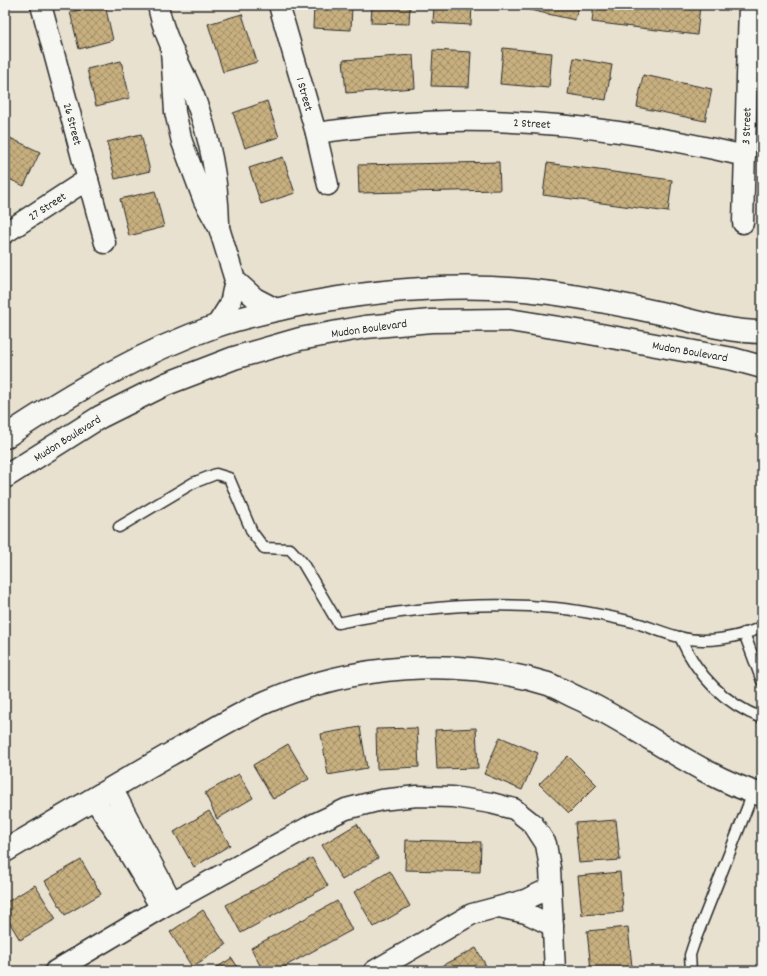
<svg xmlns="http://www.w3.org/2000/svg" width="767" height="976" viewBox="0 0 767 976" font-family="Dekko,sans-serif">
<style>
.building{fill:url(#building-cross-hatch);stroke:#2b2b2b}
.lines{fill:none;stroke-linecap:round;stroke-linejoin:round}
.lane-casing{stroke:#2b2b2b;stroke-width:13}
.street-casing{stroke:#2b2b2b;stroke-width:23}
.secondary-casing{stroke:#2b2b2b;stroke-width:25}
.lane{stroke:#f6f6f2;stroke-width:10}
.street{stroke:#f6f6f2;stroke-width:20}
.secondary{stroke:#f6f6f2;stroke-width:22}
.labels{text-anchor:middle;stroke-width:3.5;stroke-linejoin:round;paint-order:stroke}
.street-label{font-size:12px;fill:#2b2b2b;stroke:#f6f6f2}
</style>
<defs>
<pattern id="building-cross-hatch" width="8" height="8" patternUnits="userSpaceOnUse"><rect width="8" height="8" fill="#c7af7f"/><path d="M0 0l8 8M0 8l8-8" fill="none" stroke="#a28f68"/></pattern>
</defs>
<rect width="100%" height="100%" fill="#e8e1d0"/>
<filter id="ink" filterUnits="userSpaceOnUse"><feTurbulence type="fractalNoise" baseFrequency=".025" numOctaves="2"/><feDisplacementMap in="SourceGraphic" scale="8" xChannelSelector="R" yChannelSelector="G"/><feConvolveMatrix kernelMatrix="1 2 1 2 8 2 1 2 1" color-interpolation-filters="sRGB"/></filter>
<g filter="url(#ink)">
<g class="building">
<polygon points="98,5 105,5 113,40 79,49 70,12"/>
<polygon points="314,5 352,5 351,30 313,28"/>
<polygon points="372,5 410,5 409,24 371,23"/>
<polygon points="434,5 472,5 471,25 433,23"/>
<polygon points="507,5 579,5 575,20"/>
<polygon points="594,5 700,5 697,35 592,22"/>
<polygon points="242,14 257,62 223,72 208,24"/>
<polygon points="503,48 552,53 549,88 500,84"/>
<polygon points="433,50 471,52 469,87 431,86"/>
<polygon points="413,55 415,88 346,93 343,60"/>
<polygon points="574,58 612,65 606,100 568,94"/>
<polygon points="121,61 130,98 96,106 87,69"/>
<polygon points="643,75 712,89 705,121 637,107"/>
<polygon points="267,101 279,137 245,148 233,113"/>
<polygon points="141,134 150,171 115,179 107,142"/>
<polygon points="8,137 40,152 24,186 5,177 5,143"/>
<polygon points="283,157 295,193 261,204 249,168"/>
<polygon points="499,162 500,190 359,193 358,165"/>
<polygon points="547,163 672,180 668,212 543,195"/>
<polygon points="155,191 164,227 129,236 120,199"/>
<polygon points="360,727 367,768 328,775 321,734"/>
<polygon points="417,728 419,767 377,769 376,729"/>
<polygon points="476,728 478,768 437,769 435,730"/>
<polygon points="500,737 538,753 522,790 484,774"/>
<polygon points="288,744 309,779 273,799 253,765"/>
<polygon points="568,756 597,785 569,813 539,784"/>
<polygon points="239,774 253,798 217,819 205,793"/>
<polygon points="209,811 230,845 194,867 174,832"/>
<polygon points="616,820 620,860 579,863 575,823"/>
<polygon points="357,824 378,858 342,880 322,845"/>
<polygon points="406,840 481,842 480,872 405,870"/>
<polygon points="312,858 328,886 241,933 226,905"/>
<polygon points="81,860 101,894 65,915 45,881"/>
<polygon points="390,871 410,906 374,927 354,892"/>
<polygon points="620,872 623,912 582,915 578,876"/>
<polygon points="35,885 56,919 20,940 5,915 5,903"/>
<polygon points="337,901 352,930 276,971 263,971 251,948"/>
<polygon points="203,910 226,945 192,967 170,932"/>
<polygon points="628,927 632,967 591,970 587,931"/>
<polygon points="476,948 489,971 433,971"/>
<polygon points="232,958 240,971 211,971"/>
</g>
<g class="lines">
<defs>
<g id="lane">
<path d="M119,527L193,483L216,474L229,478L252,532L264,548L290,549L302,562L338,623C409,608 482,601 555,608C581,610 607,616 633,622C648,626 663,633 679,637C705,644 738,638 762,627"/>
<polyline points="744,633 762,681"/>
<path d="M680,637C697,675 723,703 762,718"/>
<polyline points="691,971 690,955 694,943 753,793"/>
</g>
<g id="street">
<polyline points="41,5 105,243"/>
<path d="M158,5C164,39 181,64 194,96C210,137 218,180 219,224"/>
<polyline points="279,5 316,133 328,185"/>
<polyline points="171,50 175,112 182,142 204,201 219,228 235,280 230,304 216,326"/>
<path d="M316,133C360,127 404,122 449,121C549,119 648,133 745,156"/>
<polyline points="743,223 749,5"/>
<polyline points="5,233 88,179"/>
<polyline points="235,280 255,298 278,310"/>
<polyline points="112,788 172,902"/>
<polyline points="94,799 118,835 161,908"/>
<polyline points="503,908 526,913 553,926"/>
<polyline points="55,971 161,908 314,824 346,809 381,800 417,796 453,797 491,803 514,809 533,824 546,844 550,868 555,971"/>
<polyline points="374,971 472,914 525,900 550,888"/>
</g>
<g id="secondary">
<path d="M5,437C71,393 141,352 216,326C241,317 268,312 293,306C378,289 464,281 551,293C588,298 624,305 660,313C694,321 727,332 762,332"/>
<polyline points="5,477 100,417 166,384 234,358 300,339 365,327 431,321 509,320 584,332 733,359 762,367"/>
<path d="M5,851C59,819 113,787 167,756C200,738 232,717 266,702C353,664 457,656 548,684C559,688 570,695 582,700C643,729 697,775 762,795"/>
</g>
</defs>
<use href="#lane" class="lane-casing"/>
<use href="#street" class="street-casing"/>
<use href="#secondary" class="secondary-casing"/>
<use href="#lane" class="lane"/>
<use href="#street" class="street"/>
<use href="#secondary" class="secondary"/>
</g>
</g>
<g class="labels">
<g class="street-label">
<text transform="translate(305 94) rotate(74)" y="4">1 Street</text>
<text transform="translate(532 123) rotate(3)" y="4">2 Street</text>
<text transform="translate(73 124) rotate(75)" y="4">26 Street</text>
<text transform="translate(746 126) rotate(-88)" y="4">3 Street</text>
<text transform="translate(47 206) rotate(-33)" y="4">27 Street</text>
<text transform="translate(369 328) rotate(-8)" y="4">Mudon Boulevard</text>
<text transform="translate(690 351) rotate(10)" y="4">Mudon Boulevard</text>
<text transform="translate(67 438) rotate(-32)" y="4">Mudon Boulevard</text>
</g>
</g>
<rect width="767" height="976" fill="none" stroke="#f6f6f2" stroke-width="20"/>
<rect x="10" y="10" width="747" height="956" fill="none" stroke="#2b2b2b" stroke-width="1.5" filter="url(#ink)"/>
</svg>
